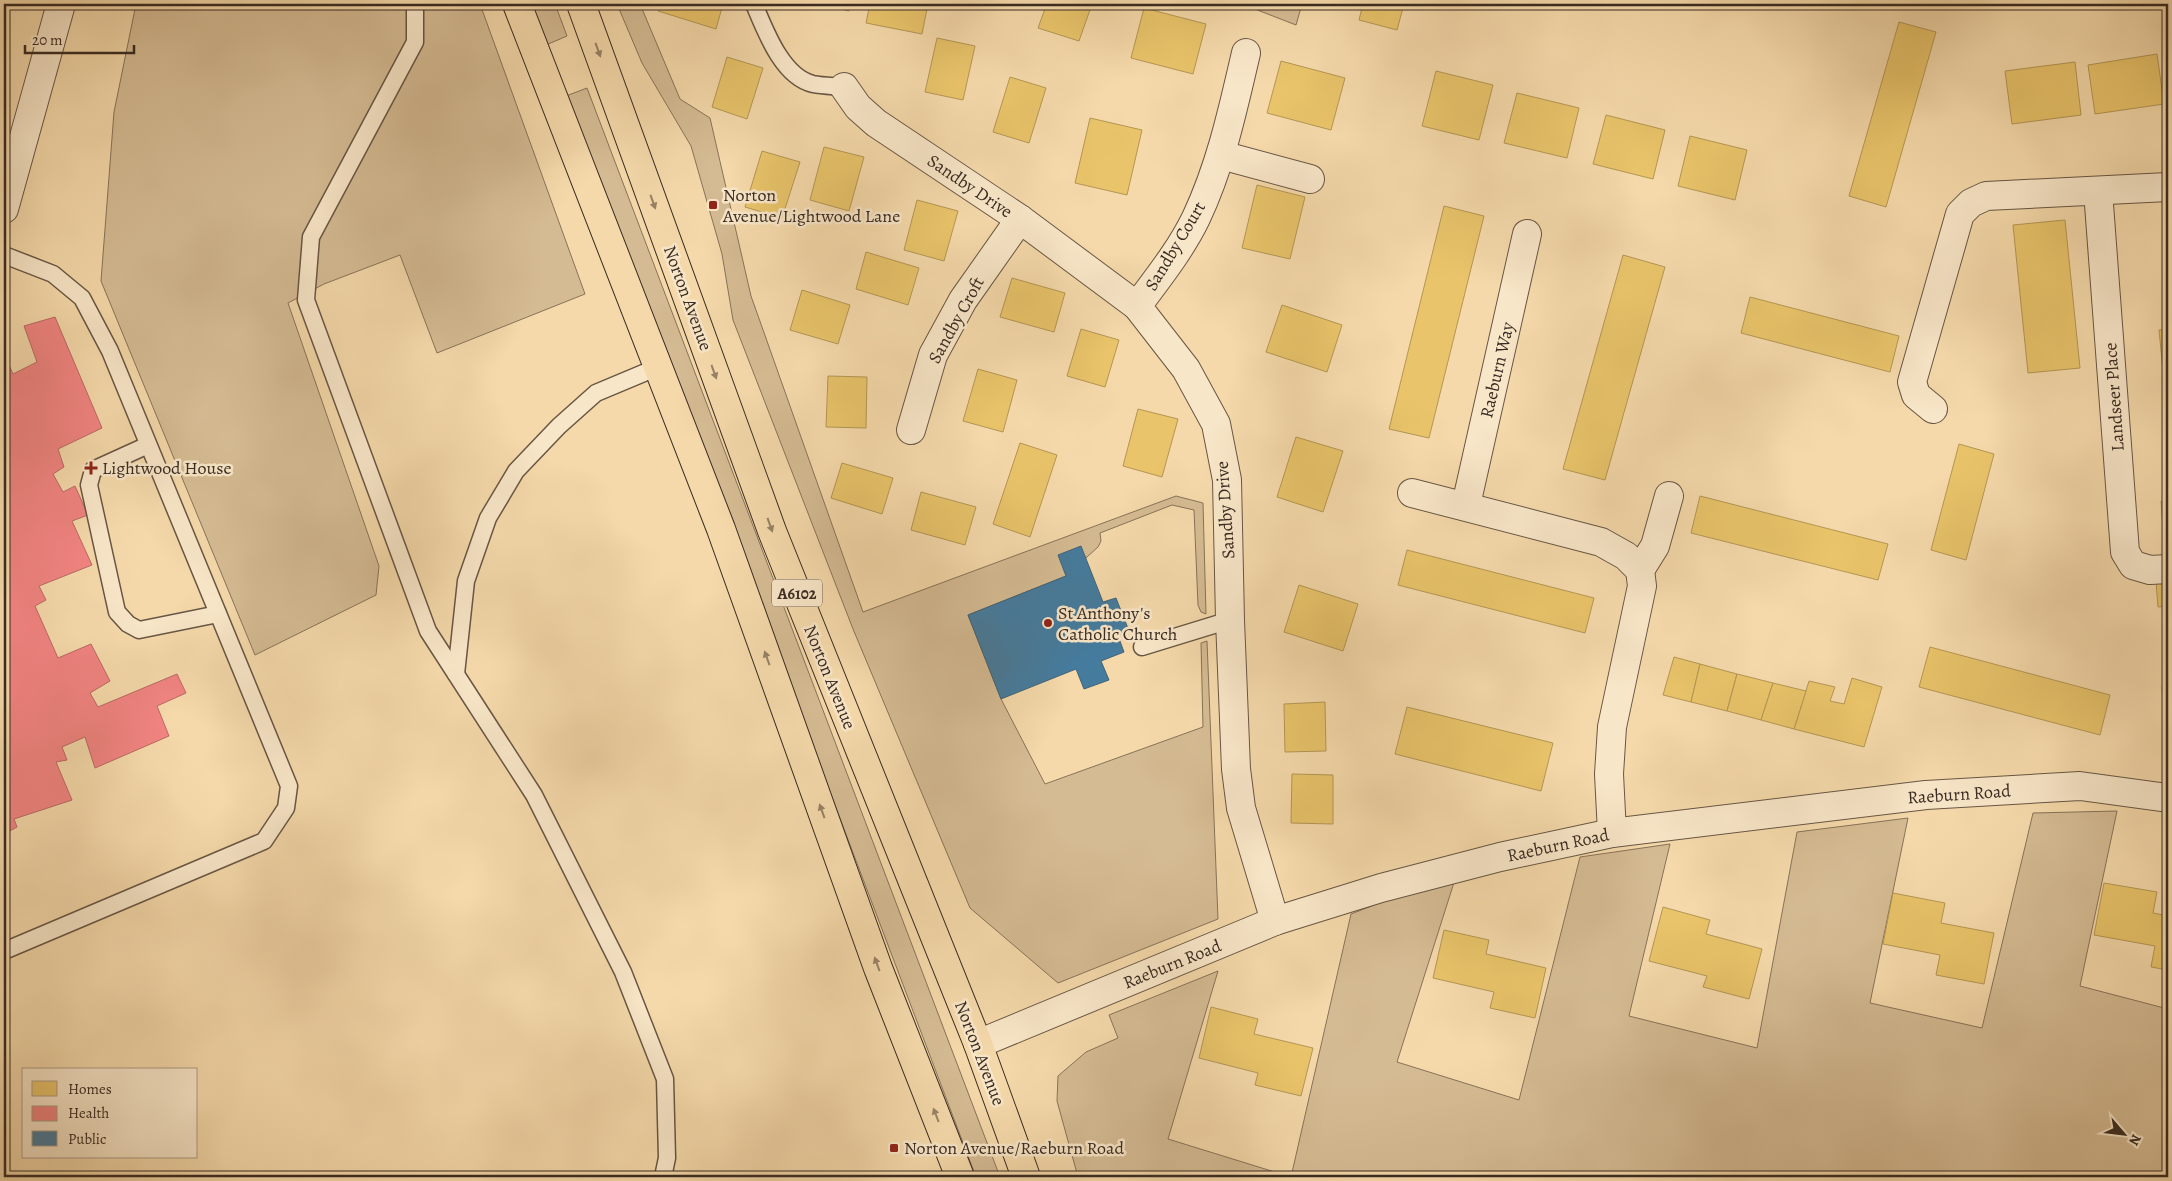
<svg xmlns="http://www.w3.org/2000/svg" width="2172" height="1181" viewBox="0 0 2172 1181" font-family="Alegreya,serif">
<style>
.green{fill:#d5bb93;stroke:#87735a}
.homes{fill:#e9c46a;stroke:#b49654}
.health{fill:#f28482;stroke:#ba6965}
.public{fill:#457b9d;stroke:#416378}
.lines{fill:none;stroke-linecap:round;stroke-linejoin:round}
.service-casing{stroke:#685644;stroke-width:19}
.minor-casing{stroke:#685644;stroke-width:30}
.trunk-casing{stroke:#392b22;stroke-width:30}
.service{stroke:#f8e6c8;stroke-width:16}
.minor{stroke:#f8e6c8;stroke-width:28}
.trunk{stroke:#f5d9aa;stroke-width:28}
.oneway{fill:#978266}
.poi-dot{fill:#8f2418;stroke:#f8e6c8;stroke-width:2}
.labels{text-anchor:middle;stroke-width:5;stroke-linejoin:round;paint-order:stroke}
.shield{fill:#f8e6c8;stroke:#726354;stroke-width:1}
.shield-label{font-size:16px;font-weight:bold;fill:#392b22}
.street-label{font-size:18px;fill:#392b22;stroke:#f8e6c8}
.poi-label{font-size:18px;fill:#392b22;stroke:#f8e6c8;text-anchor:start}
</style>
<rect width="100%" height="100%" fill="#f5d9aa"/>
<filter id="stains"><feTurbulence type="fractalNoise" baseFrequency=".004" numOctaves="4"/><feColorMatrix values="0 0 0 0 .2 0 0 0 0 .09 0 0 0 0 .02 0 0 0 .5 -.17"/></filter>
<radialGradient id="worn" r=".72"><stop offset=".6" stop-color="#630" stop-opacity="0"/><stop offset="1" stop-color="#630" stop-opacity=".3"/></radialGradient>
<g class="green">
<polygon points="136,4 480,4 585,294 437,353 400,255 324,284 288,303 379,566 376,595 255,655 101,281 114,112"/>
<polygon points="530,4 555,4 567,36 546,45"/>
<polygon points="617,4 640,4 680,99 710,118 751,296 863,612 1176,496 1203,503 1206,614 1201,612 1198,605 1194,510 1172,505 1100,533 1101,541 1098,547 1066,576 968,615 1001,699 1045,784 1203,727 1201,643 1207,641 1218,919 1058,983 970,908 853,629 733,320 722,254 691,146 642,63"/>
<polygon points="1242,4 1302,4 1296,25"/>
<polygon points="587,88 1000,1177 976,1177 566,96"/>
<polygon points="2117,811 2080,986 2168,1009 2168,1177 1078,1177 1057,1101 1058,1076 1086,1052 1118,1038 1109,1015 1218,971 1168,1139 1291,1177 1351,914 1457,873 1397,1062 1519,1100 1580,857 1670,844 1629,1016 1757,1048 1797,832 1908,818 1870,1003 1982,1028 2033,813"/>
</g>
<g class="homes">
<polygon points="661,4 723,4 716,29 658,11"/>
<polygon points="822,4 850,4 849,11"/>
<polygon points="870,4 928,4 922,34 866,23"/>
<polygon points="1040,4 1092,4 1079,41 1038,28 1046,6"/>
<polygon points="1363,4 1404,4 1397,30 1359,20"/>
<polygon points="1144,8 1206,24 1193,74 1131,58"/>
<polygon points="1899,22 1936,32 1886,207 1849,196"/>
<polygon points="937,38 975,46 963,100 925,92"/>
<polygon points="2157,54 2164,104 2095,114 2088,65"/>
<polygon points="727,57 763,68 747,119 712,107"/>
<polygon points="1281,61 1345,78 1331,130 1267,113"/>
<polygon points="2075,62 2081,115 2012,124 2005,71"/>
<polygon points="1436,71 1493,85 1479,140 1422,126"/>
<polygon points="1010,77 1046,88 1029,143 993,132"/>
<polygon points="1517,93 1579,108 1567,158 1504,143"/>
<polygon points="1606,115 1665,130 1653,179 1593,164"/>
<polygon points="1090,118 1142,130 1127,195 1075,183"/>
<polygon points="1690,136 1747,150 1735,200 1678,186"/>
<polygon points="824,147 864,157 849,211 810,200"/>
<polygon points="762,151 800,162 782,218 745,207"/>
<polygon points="1257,185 1305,197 1290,259 1242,248"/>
<polygon points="917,200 958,211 944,261 904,250"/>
<polygon points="1444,206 1484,216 1429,438 1389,429"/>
<polygon points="2065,220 2080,368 2028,373 2013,225"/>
<polygon points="866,252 919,268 908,305 856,289"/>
<polygon points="1623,255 1665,267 1605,480 1563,469"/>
<polygon points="1012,278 1065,293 1054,332 1000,317"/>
<polygon points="802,290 850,305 838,344 790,330"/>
<polygon points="1750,297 1899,336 1890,372 1741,333"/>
<polygon points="1282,305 1342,325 1327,372 1266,352"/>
<polygon points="1081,329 1119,340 1105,387 1067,376"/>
<polygon points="2168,329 2168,422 2159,330"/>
<polygon points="978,369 1017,380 1003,432 963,421"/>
<polygon points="828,376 867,377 866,428 826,427"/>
<polygon points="1138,409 1178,419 1162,477 1123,466"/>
<polygon points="1296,437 1343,451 1323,512 1277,497"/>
<polygon points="1020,443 1057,455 1030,537 993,524"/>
<polygon points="1959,444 1994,454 1966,560 1931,550"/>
<polygon points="842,463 893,478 882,514 831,498"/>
<polygon points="921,492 976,507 965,545 911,530"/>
<polygon points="1700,496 1888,544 1878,580 1691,533"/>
<polygon points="2161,501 2168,501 2168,530 2163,530"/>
<polygon points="1407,550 1594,598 1585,633 1398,585"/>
<polygon points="2168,581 2168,606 2158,607 2156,582"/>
<polygon points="1299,585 1358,604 1343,651 1284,632"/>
<polygon points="1930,647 2110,695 2100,735 1919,687"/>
<polygon points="1674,657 1700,664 1691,702 1663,695"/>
<polygon points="1700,664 1737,674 1727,711 1691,702"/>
<polygon points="1737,674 1773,683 1761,720 1727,711"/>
<polygon points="1852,678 1882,687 1864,747 1794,729 1809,681 1835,687 1830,701 1844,704"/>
<polygon points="1773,683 1806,691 1794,729 1761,720"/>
<polygon points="2168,685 2168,723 2164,723 2162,686"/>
<polygon points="1325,702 1326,751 1285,752 1284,704"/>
<polygon points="1407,707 1553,743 1541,791 1395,754"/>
<polygon points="1292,774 1333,775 1333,824 1291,823"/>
<polygon points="2104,883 2157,892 2153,913 2168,916 2168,970 2151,967 2155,946 2094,935"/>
<polygon points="1893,893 1945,903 1941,923 1994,933 1984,984 1936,975 1940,955 1883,944"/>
<polygon points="1663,907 1710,920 1706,934 1762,949 1749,999 1703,987 1707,976 1649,961"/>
<polygon points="1444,930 1489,940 1486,954 1546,968 1535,1018 1490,1008 1494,992 1433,978"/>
<polygon points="1211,1007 1258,1019 1254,1034 1313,1048 1301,1096 1255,1085 1258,1073 1199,1058"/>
</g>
<polygon class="health" points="55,317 102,428 58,449 64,467 53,474 63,492 75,486 88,515 72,521 92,565 39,586 46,600 35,606 58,658 91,644 110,681 90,693 98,707 177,674 186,693 157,706 169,736 95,768 85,737 62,747 67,760 56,762 72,800 14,819 17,827 4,834 4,354 13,374 37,362 24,326"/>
<polygon class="public" points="1081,546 1103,602 1116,598 1129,631 1118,636 1124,652 1101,661 1109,680 1084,689 1076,669 1001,699 968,615 1066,576 1058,555"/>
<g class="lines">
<defs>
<g id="service">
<polyline points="415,4 415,42 311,237 306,300 428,631 534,795 623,972 665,1079 667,1158 663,1177"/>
<path d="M754,4C765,30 782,77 813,84C823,86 834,86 844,87"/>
<polyline points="4,255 53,274 82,298 110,351 289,786 286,808 264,841 4,951"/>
<polyline points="148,445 93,470 89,485 117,612 128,624 139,630 218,614"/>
<polyline points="1142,647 1230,620"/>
<polyline points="456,674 466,581 488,518 516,471 559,426 596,393 658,367"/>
</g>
<g id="minor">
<polyline points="844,87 858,107 876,123 1020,219 1137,306 1186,369 1216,424 1227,480 1230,620 1236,769 1241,808 1275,921"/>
<polyline points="1221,155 1310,179"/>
<polyline points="2098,191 2125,552 2133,565 2150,570 2168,569"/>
<polyline points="4,209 61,4"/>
<path d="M1137,306C1158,278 1181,249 1196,218C1221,165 1233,109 1246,53"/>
<polyline points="1933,409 1916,395 1912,382 1960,214 1971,203 1986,196 2168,187"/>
<polyline points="911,430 933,355 963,300 1020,219"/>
<polyline points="1412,493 1601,542 1626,556 1640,570 1642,586 1612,727 1609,774 1612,833"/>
<polyline points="1466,505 1527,234"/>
<polyline points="1640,570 1655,546 1669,496"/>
<polyline points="978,1044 1275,921 1381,888 1500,857 1612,833 1926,795 2080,786 2168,798"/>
</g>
<g id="trunk">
<polyline points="517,4 721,529 878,968 960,1177"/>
<polyline points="581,4 772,531 978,1044 1026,1177"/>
</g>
</defs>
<use href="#service" class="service-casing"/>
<use href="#minor" class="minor-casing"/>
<use href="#trunk" class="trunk-casing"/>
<use href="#service" class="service"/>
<use href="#minor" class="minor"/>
<use href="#trunk" class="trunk"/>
</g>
<defs><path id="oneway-solid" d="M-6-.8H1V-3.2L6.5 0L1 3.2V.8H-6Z" transform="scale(1.25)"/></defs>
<g class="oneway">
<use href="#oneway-solid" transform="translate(598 50) rotate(70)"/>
<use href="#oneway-solid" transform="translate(653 202) rotate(70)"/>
<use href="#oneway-solid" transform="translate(714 372) rotate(70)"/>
<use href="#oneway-solid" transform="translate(770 525) rotate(70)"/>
<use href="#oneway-solid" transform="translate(767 658) rotate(-110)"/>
<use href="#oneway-solid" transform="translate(822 811) rotate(-110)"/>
<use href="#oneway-solid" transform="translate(877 964) rotate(-110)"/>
<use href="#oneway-solid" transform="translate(936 1115) rotate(-111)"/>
</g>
<g class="poi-dot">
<rect x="708" y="200" width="10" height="10" rx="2.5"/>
<path d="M88.5 460.5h5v5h5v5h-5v5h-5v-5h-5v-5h5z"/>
<circle cx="1048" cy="623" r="5"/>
<rect x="889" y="1143" width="10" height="10" rx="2.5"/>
</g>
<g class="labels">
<rect class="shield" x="772" y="579.5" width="50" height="27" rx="4"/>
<g class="shield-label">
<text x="797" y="599">A6102</text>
</g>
<g class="street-label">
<text transform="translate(970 186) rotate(34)" y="6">Sandby Drive</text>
<text transform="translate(1175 246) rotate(-59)" y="6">Sandby Court</text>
<text transform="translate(688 298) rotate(70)" y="6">Norton Avenue</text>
<text transform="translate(956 320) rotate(-61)" y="6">Sandby Croft</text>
<text transform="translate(1497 370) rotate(-77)" y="6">Raeburn Way</text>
<text transform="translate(2114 397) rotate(-94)" y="6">Landseer Place</text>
<text transform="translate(1225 510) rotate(-94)" y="6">Sandby Drive</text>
<text transform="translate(830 677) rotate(68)" y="6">Norton Avenue</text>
<text transform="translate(1959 794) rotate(-4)" y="6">Raeburn Road</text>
<text transform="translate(1558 845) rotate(-12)" y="6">Raeburn Road</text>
<text transform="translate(1172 964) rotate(-22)" y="6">Raeburn Road</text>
<text transform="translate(980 1053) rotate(69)" y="6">Norton Avenue</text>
</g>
<g class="poi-label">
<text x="723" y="201">Norton<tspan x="723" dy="21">Avenue/Lightwood Lane</tspan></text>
<text x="102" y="474">Lightwood House</text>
<text x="1058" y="619">St Anthony's<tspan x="1058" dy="21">Catholic Church</tspan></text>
<text x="904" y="1154">Norton Avenue/Raeburn Road</text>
</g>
</g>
<rect width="2172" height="1181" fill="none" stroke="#f5d9aa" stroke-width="20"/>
<rect x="5" y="5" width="2162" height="1171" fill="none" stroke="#392b22" stroke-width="2.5"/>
<rect x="10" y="10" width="2152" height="1161" fill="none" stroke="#392b22"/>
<rect x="22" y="1068" width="175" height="90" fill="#f8e6c8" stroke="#ac9b86"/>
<rect x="32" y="1081" width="25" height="15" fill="#e9c46a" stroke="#ac9b86"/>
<text x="68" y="1094" font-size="15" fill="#392b22">Homes</text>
<rect x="32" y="1106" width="25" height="15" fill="#f28482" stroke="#ac9b86"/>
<text x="68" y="1118" font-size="15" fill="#392b22">Health</text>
<rect x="32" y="1131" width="25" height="15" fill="#457b9d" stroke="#ac9b86"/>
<text x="68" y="1144" font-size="15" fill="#392b22">Public</text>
<g transform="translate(2124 1134) rotate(118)" stroke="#f8e6c8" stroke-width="4" paint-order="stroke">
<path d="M0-4L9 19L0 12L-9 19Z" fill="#392b22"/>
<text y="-8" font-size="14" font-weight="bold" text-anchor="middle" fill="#392b22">N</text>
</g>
<path d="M25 45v8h109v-8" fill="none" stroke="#392b22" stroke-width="2.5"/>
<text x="32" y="45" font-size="15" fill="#392b22" stroke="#f8e6c8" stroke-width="4" paint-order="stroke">20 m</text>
<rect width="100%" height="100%" filter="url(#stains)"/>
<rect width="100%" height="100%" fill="url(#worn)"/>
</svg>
